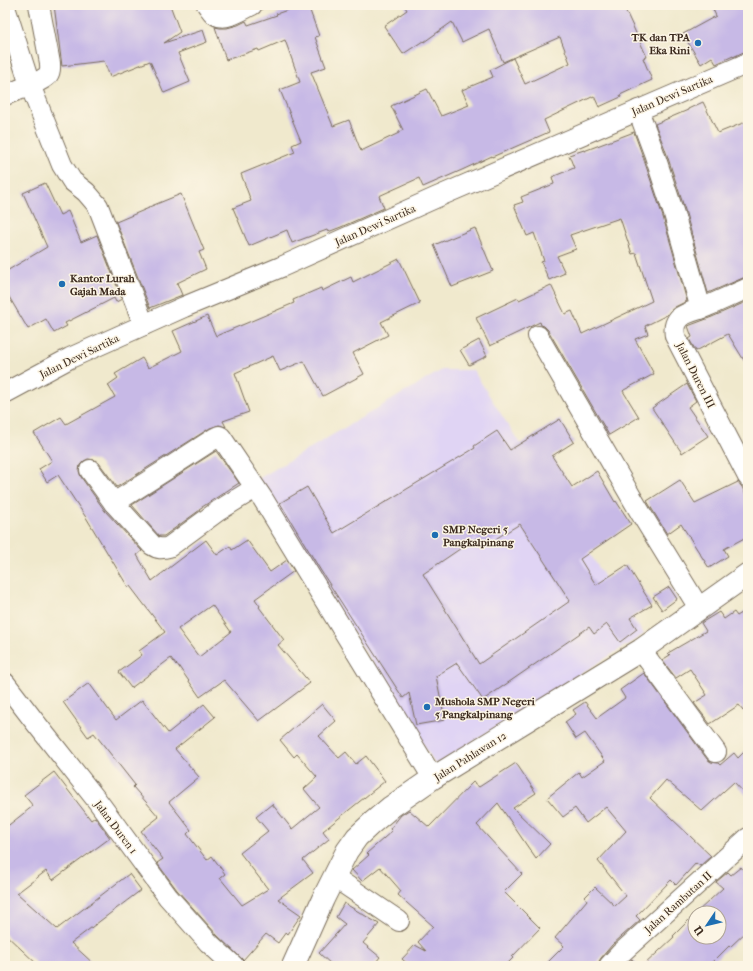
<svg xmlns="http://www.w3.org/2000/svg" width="753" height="971" viewBox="0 0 753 971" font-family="'IM FELL French Canon',serif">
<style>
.built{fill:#e0d4f4}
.building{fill:#c7b9e6;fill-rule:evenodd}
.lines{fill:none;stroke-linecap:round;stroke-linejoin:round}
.minor-casing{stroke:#7a6d5b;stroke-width:22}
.major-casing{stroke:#7a6d5b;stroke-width:24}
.minor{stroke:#fff;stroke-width:20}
.major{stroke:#fff;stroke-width:22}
.poi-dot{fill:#1f6fb2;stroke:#fcf5e5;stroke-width:1.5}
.labels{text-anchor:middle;stroke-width:3;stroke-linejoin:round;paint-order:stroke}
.poi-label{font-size:11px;font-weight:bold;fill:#3b2a1e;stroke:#fcf5e5;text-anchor:start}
.street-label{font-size:11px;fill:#3b2a1e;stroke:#fcf5e5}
</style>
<rect width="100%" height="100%" fill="#fcf5e5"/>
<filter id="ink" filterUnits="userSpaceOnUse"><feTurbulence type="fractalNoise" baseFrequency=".025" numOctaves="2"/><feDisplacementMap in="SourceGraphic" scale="8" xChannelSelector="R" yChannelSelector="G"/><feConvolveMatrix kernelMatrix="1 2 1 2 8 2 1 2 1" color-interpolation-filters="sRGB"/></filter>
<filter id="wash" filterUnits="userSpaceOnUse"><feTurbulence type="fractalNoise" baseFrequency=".012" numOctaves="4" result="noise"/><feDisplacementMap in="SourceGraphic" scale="16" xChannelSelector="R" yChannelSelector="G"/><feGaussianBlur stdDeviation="0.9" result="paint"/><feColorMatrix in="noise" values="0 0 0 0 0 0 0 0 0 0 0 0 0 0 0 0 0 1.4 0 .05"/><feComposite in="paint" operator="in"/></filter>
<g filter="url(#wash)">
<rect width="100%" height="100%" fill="#f0e9cd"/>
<polygon class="built" points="442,370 473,370 613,590 644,634 436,765 258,479"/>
<g id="blocks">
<g class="building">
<polygon points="54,5 170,5 180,32 164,43 203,30 207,42 178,53 190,82 164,93 150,61 110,77 104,61 62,66"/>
<polygon points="302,5 308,5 319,36 315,37 326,67 311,72 333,126 349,120 361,151 399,133 399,132 403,130 391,106 427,89 441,116 469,105 462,90 493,77 490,70 513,58 525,84 570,63 560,37 503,62 489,29 462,42 452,22 424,42 423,41 403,54 384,26 407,10 404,5 623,5 647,57 643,58 652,80 620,95 621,97 599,107 594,96 544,120 549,132 492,157 492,156 462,170 423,187 419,178 379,196 384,208 341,227 328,232 327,230 292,243 287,230 249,246 233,208 251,201 241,174 295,152 292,145 301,141 280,90 300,82 285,40 259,51 258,49 226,60 215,27 220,28 227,28 238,25 246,21 248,25 277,15 276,14"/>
<polygon points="711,5 748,5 748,50 733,57 733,56 716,64 712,57 701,64 683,34 716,16"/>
<polygon points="703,102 718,133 748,121 748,277 743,278 708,293 685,210 665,149 655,124 688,110 688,109"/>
<polygon points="634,132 643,157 663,217 687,301 675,307 670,311 667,315 645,326 648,334 635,339 654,374 624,390 623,391 639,417 609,435 548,330 544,326 541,325 540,322 490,346 476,318 518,298 519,300 551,285 565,314 572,311 582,334 652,301 636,253 632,254 620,218 570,235 576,249 557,256 565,273 549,280 541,262 544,261 534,233 527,236 514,205 523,202 521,197 554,184 552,177 574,168 569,155 584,150 584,151"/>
<polygon points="45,183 60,215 68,211 81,242 97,235 122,299 116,302 114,298 65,323 67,326 54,333 46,319 28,329 5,290 5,272 47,247 23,193"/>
<polygon points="181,194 204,250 199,252 206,269 177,283 182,295 150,308 116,222 149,208 149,207"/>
<polygon points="475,228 493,271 452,287 434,245"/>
<path d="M399,259L420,303L381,322L388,335L353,353L364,374L323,396L304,361L280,371L273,356L235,373L249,412L223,421L226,427L219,425L210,428L117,487L99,463L95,460L88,459L84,461L80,465L79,471L81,477L105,511L142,551L137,555L152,581L206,540L217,555L230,546L232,550L247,540L270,572L287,560L294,571L255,599L260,606L259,607L284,640L278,645L310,683L259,721L224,680L200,697L177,664L176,665L171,658L131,688L119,672L142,655L139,651L165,632L130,586L128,587L87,519L58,475L47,482L39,469L52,461L34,433L61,417L66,424L115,397L108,385L118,378L115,374L142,358L148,368L182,351L173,331L207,316L216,336L294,303L293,300L321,288L322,291L351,277L353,282ZM212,605L231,632L199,657L178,629Z"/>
<polygon points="748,301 748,367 728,334 696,351 689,339 692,337 688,326 712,317"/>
<polygon points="479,340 487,356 469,365 460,350"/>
<polygon points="687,384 696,401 688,407 708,436 682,453 652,408"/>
<path d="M560,419L574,442L552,456L572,487L597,471L615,502L616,501L631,524L580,559L596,585L627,565L652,605L630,618L637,629L620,642L607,624L594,634L589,627L483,700L457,663L436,676L445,720L416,725L409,693L403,698L321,571L280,503L307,487L334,533L475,448L474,446L497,431L510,450ZM520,524L570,601L479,664L423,574L476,538L482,547Z"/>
<polygon points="216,451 239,483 199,509 200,510 164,536 159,536 132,505"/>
<polygon points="680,480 695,503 738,482 742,487 748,499 748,536 724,549 728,556 709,568 681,524 667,534 647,501"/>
<polygon points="669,587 677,599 662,610 653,597"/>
<polygon points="748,609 748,716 739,705 710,724 694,703 707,695 690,669 676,678 662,660 670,655 668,653 706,631 701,623 719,612 724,619 734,612 737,616"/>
<polygon points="644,673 707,759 711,762 718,763 720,765 734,753 738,758 748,748 748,797 734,782 702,811 666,780 650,798 711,856 700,866 696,863 676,885 671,880 636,916 640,920 612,945 601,958 598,963 598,966 544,966 564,946 555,938 587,900 585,897 595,887 615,906 626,896 598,861 626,831 606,807 586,823 575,808 563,817 547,798 579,772 582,777 605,761 585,733 576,739 565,722 576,714 573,710 585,702 597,718 625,698 620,690"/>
<polygon points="89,683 116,720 142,700 168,733 204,704 215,717 175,749 199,777 169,802 191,830 187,834 207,860 212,856 225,874 220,878 242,905 268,889 240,853 268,831 256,817 272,804 292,829 319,807 304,789 317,777 297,754 294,757 280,740 322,704 336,721 319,736 339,758 346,752 356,764 366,756 385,781 323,831 329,839 303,860 313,873 278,899 301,915 288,934 286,932 278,943 266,934 243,960 217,935 177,890 157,863 163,859 141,831 159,817 133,787 135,785 94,733 88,737 63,702"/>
<polygon points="516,763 536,793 513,808 550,844 536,859 498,803 477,825 522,874 504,892 540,928 512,957 513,958 505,966 410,966 402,959 415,945 426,951 418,942 433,926 398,895 401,891 380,867 362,881 352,870 369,855 367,853 392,831 390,829 401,815 409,810 429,827 473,782 479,787"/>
<polygon points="54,772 91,820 95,817 110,838 53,880 46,871 17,893 57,929 129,874 141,890 71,943 96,966 39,966 5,934 5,828 33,806 24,795"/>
<polygon points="741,867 748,876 748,930 730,947 729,946 709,966 643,966 674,937 673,936 695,914 695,937 719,937 719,913 696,913 723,888 716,882 728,872 731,875"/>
<polygon points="344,903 379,924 363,943 380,957 373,966 333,966 319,953 345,924 336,917"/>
<polygon points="632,959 639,966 625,966"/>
</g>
</g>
</g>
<g filter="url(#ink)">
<use href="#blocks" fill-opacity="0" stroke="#7a6d5b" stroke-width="1"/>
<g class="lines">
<defs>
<g id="minor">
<path d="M207,5C210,8 212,13 216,15C226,21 243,9 252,5"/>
<polyline points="5,7 30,85 62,165 72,181 86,192 98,206 144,325"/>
<path d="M5,95C15,91 42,82 48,75C51,71 50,67 50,63L39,5"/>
<polyline points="638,110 654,153 674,214 701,309"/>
<path d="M748,288C735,294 721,300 708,306C699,310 686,312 679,318C674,324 674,329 675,336L748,477"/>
<polyline points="538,336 640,512 699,608"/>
<polyline points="5,393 70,358 184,307 281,267 435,198 748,63"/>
<path d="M90,470L114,503L152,545C158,549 162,549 169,547L218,511L255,488"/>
<polyline points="114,503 175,464 215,438 219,436 221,437 263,499 433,778"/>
<polyline points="641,650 716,752"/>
<polyline points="5,683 35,722 99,803 168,897 209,943 234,966"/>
<polyline points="334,877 399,921"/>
<polyline points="609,966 620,954 748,838"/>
</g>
<polyline id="major" points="293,966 323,899 347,851 357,837 372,823 391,807 433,778 641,650 748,574"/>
</defs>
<use href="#minor" class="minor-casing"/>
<use href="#major" class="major-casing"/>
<use href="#minor" class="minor"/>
<use href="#major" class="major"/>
</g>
</g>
<g class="poi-dot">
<circle cx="698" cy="43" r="4"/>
<circle cx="62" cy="284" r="4"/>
<circle cx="435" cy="535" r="4"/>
<circle cx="427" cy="707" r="4"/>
</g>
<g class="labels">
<g class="poi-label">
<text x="690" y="41" text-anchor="end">TK dan TPA<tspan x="690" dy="13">Eka Rini</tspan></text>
<text x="70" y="282">Kantor Lurah<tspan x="70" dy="13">Gajah Mada</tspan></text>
<text x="443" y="533">SMP Negeri 5<tspan x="443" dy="13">Pangkalpinang</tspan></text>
<text x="435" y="705">Mushola SMP Negeri<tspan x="435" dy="13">5 Pangkalpinang</tspan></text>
</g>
<g class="street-label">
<text transform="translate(672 95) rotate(-23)" y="4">Jalan Dewi Sartika</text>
<text transform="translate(375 225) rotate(-24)" y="4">Jalan Dewi Sartika</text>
<text transform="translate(79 356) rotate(-26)" y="4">Jalan Dewi Sartika</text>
<text transform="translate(696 375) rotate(63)" y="4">Jalan Duren III</text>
<text transform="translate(470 756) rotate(-32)" y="4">Jalan Pahlawan 12</text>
<text transform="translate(116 827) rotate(53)" y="4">Jalan Duren 1</text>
<text transform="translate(678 902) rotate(-42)" y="4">Jalan Rambutan II</text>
</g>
</g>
<rect width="753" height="971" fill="none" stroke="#fcf5e5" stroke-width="20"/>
<g transform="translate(707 925) rotate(235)"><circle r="19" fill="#fcf5e5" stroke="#afa495"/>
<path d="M0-3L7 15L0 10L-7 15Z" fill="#1f6fb2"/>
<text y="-6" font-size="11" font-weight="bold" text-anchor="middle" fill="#3b2a1e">U</text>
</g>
</svg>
